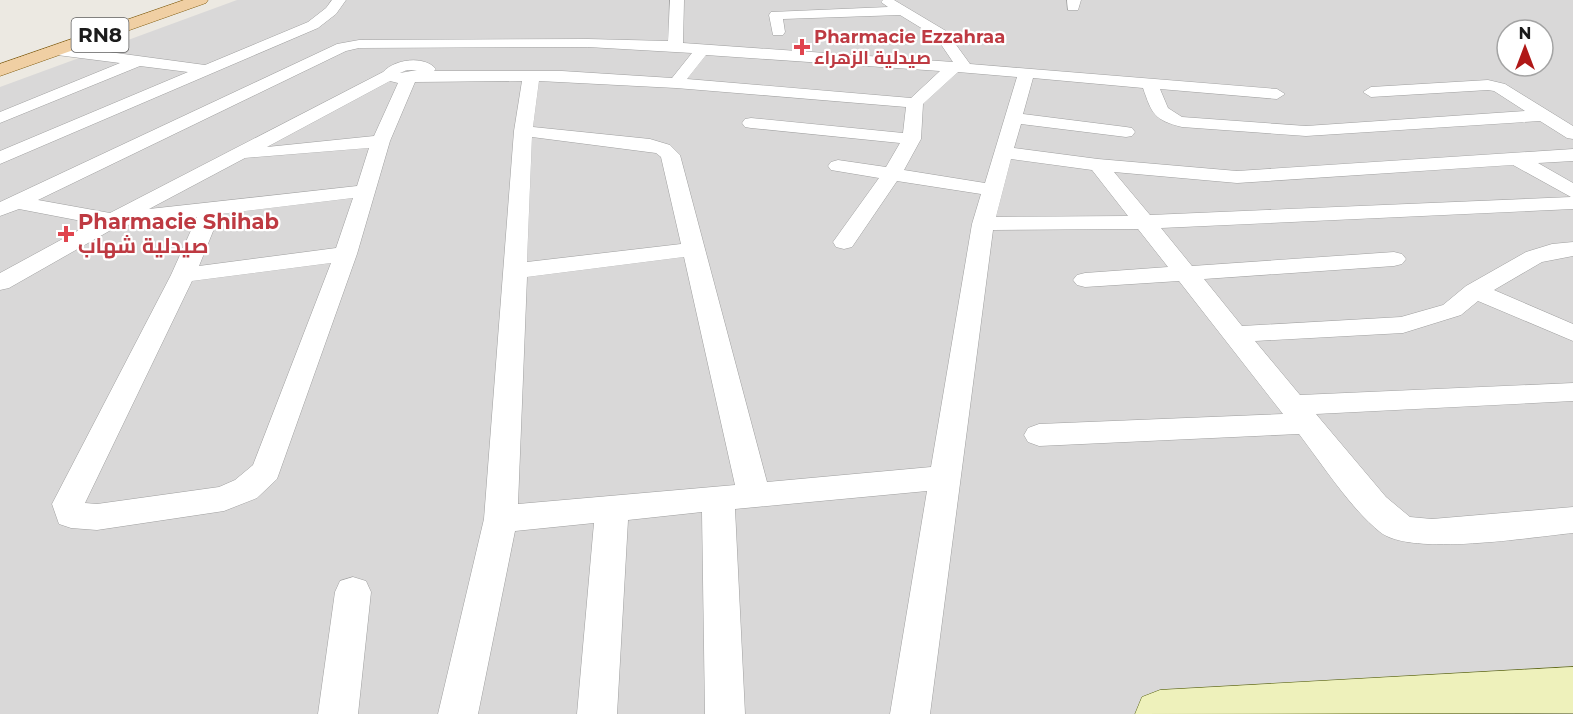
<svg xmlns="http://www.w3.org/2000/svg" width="1573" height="714" viewBox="0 0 1573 714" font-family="Montserrat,Cairo,sans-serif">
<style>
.residential{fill:#d9d8d8;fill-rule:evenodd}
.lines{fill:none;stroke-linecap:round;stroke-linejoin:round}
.street-casing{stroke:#9f9f9f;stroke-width:1}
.secondary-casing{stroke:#5a6411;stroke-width:1}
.primary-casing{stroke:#825d11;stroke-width:1}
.street{fill:#fff;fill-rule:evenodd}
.secondary{fill:#eef1bb;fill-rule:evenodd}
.primary{fill:#f0cfa3;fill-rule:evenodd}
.health-dot{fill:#e0444e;stroke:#fff;stroke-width:2}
.labels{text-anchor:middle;stroke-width:4.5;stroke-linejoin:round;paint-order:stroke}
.far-health-label{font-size:18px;font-weight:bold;fill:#be3a42;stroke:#fff;text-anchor:start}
.shield{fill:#fff;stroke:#5f5f5f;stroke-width:1.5}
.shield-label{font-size:20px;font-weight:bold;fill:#1b1b1b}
.health-label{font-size:21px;font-weight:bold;fill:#be3a42;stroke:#fff;text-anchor:start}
</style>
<rect width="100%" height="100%" fill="#ece9e2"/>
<path class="residential" d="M237,0H1573V714H0V87ZM1507,30H1543V66H1507Z"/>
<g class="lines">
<defs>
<g id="street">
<polygon points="332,0 346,0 336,14 318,28 0,164 0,151 188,72 140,66 0,123 0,112 120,63 57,55 49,50 52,47 57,45 205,65 308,22 326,8"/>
<path d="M670,0H684L683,43L953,62L936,37L900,15L783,19L785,32L783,35H773L769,15L771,12L888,7L881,2L883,0H894L946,31L970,64L1277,89L1285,94L1277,99L1160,89L1168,108L1182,117L1306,126L1525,111L1494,91L1488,90L1371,97L1363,92L1371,87L1488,80L1505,84L1573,126V139L1567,138L1540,121L1306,136L1182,127C1154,120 1152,114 1143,88L1033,78L1023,114L1126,127L1132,128L1135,132L1132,136L1126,137L1021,124L1014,148L1098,159L1237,171L1573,149V161L1538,163L1573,183V209L1161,228L1192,266L1394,252L1402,254L1406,259L1402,264L1394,266L1204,279L1242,326L1401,317L1443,305L1466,286L1526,252L1552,244L1573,242V256L1542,262L1494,290L1573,324V341L1478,301L1461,315L1403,333L1255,341L1300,395L1573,383V401L1316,414L1386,497L1410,517L1432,519L1573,507V533C1531,537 1411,557 1380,532C1351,509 1322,464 1299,434L1039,446L1028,442L1024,435L1028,428L1039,424L1283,414L1179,281L1085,287L1077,285L1073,280L1077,275L1085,273L1168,267L1138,229L993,230L930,714H890L927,491L735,509L745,714H705L702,512L628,520L617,714H577L594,523L515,531L478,714H438L484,519L514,131L522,81L415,82L390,141L357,254L277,479L257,498L224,511L97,530L71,528L59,524L52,504L171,275L197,217L118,226L9,288L0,290V273L92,223L19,209L0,216V202L337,44L359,40L588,39L668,41ZM588,47L692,53L672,78L562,71H434L436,69C424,55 395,59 383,72L110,213L38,200L346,51L359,48ZM706,55L940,71L911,98L687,79ZM407,70H417L400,73ZM958,72L1017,77L985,183L904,170L921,139L923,104ZM390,81L398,83L374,136L267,147ZM539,81L676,88L906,107L903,133L751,118L745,119L742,123L745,127L751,128L900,143L886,167L838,160L831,162L828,166L831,170L879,178L833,242L836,247L844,249L852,247L897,181L981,194L972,224L931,467L767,482L680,155L670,145L650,139L533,127ZM532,137L656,153L661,157L681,244L527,262ZM369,148L357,186L149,209L245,158ZM1011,159L1092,170L1128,216L996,217ZM1513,165L1571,197L1150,215L1114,172L1237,183ZM353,198L336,248L199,266L220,214ZM684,257L735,485L518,504L527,277ZM331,263L253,465L235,480L219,487L97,504L85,503L192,281Z"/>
<polygon points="1067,0 1081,0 1078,10 1068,10"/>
<polygon points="353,577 366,581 371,592 358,714 318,714 335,592 340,581"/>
</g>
<polygon id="secondary" points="1573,667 1573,713 1135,714 1142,697 1160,690"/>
<polygon id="primary" points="184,0 208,0 206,3 0,76 0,64"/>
</defs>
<use href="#street" class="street-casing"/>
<use href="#secondary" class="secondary-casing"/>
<use href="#primary" class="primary-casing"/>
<use href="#street" class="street"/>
<use href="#secondary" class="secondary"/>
<use href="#primary" class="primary"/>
</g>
<g class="health-dot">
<path d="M799 38h6v6h6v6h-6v6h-6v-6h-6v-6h6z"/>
<path d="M63 225h6v6h6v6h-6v6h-6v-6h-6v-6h6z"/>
</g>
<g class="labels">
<g class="far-health-label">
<text x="814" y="43">Pharmacie Ezzahraa<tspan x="814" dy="21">صيدلية الزهراء</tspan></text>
</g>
<rect class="shield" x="71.5" y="18" width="57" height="34" rx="4.5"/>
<g class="shield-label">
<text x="100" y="42">RN8</text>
</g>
<g class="health-label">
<text x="78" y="229">Pharmacie Shihab<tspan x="78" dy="24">صيدلية شهاب</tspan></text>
</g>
</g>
<g transform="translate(1525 48)"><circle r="28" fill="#ffffff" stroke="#a4a4a4" stroke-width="1.5"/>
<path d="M0-4.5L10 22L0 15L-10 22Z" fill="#b01817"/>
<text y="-9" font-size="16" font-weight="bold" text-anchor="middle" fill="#1b1b1b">N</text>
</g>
</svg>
